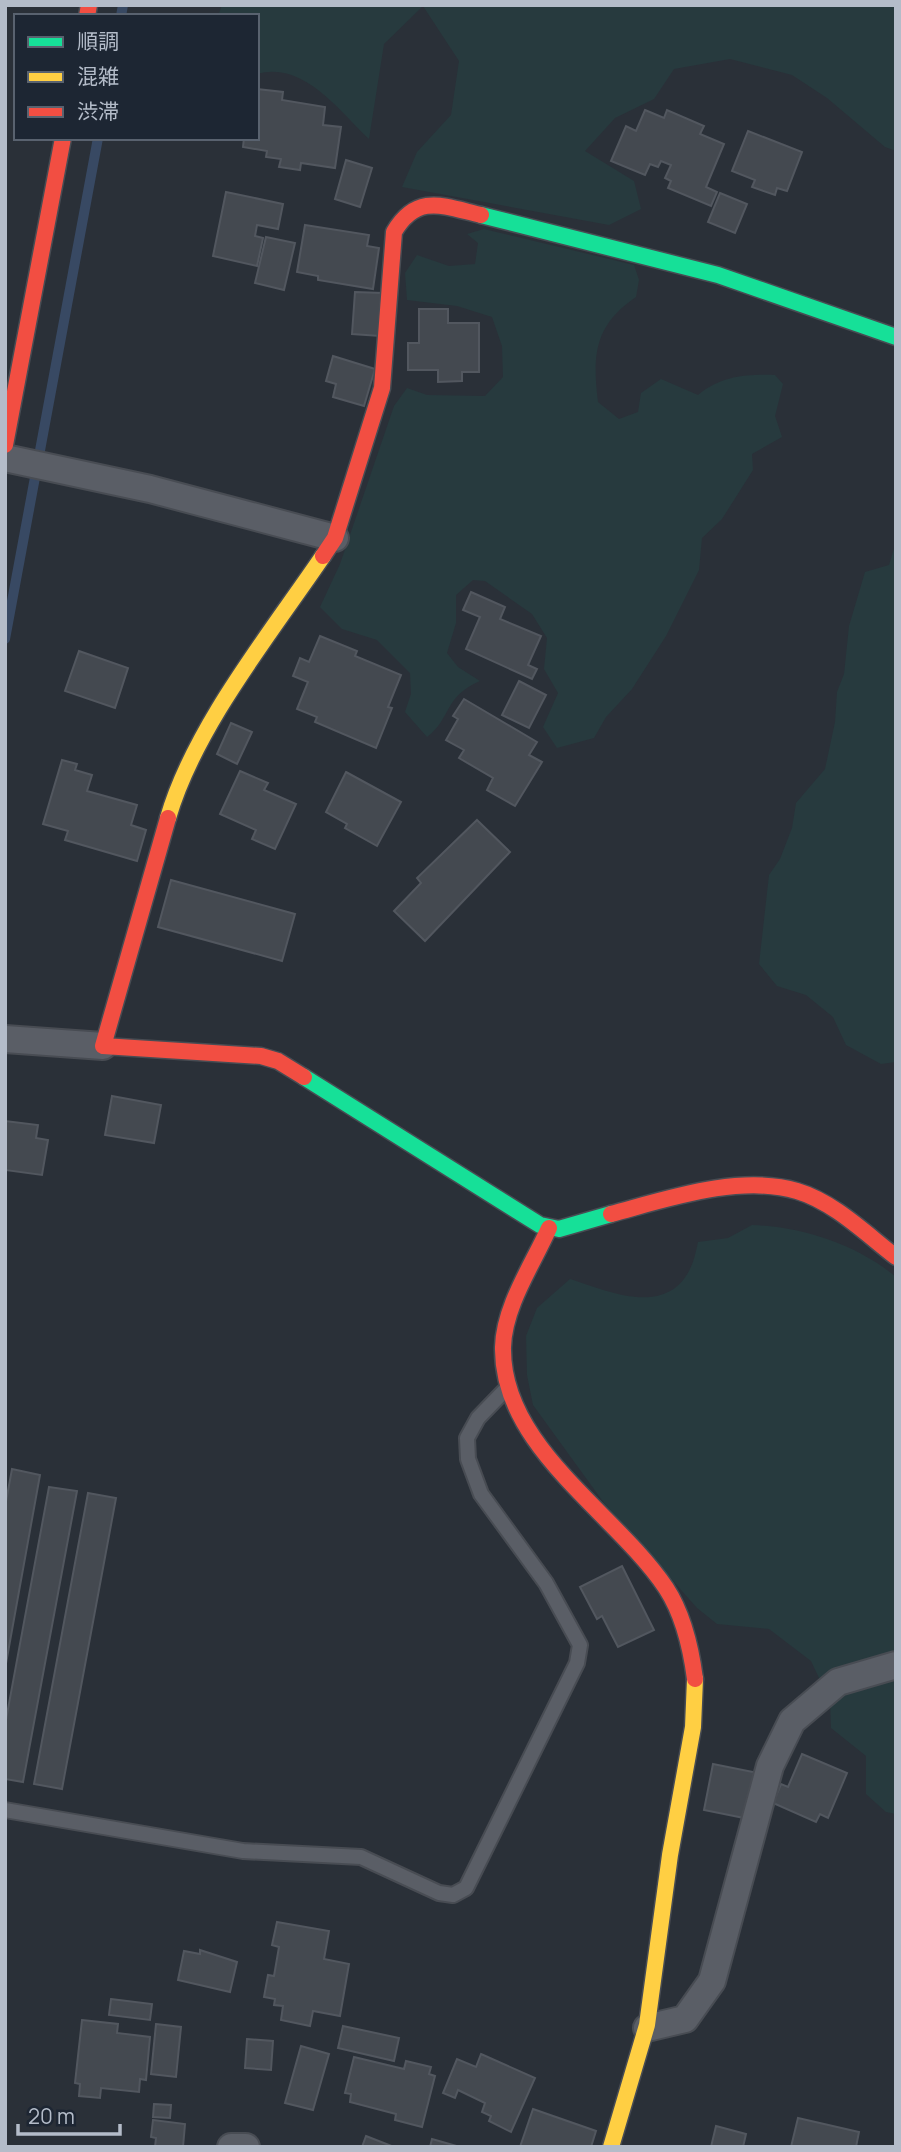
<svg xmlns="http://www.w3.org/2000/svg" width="901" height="2152" viewBox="0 0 901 2152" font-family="Manrope,'Noto Sans JP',sans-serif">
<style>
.green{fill:#273a3e}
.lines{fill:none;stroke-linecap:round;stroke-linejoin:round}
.stream{stroke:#384963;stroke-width:10}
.building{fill:#444950;stroke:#52575f;stroke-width:2}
.lane-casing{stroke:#484c53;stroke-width:18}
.street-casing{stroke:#484c53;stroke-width:30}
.fast-casing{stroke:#484c53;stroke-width:19}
.slow-casing{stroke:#484c53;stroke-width:19}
.jam-casing{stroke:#484c53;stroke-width:19}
.lane{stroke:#5a5e66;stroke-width:14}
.street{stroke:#5a5e66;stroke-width:26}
.fast{stroke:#16e098;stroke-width:16}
.slow{stroke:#ffcf43;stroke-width:16}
.jam{stroke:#f24e42;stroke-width:16}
</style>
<rect width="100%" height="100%" fill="#2a3038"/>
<g class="green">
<path d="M222,5H896V151L885,147L827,98L792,75L730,59L674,69L654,99L615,118L585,151L634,181L641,209L609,225L402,187L417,152L451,115L459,61L423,6L384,44L369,139C338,110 304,61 257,74V16H218Z"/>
<path d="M484,229L634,265L639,280L636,297C595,325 592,354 598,402L619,419L638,412L641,393L661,379L698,395C721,376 746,374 775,375L783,384L775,416L782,437L752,454L753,470L722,519L702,538L699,570L666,636L632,689L606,717L594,738L557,748L543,727L558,693L544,669L547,638L532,614L485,581L473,580L456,595V623L447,653L458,667L480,681C443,697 452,718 427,737L405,712L411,694L410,673L377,640L342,629L320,607L340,564L394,406L407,388L427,395L485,396L503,377L502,346L492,317L457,306L407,300L405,273L417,255L449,266L475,264L478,243L467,234Z"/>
<polygon points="896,542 896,1062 881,1064 846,1045 833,1017 806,995 777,986 759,964 769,875 780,859 792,828 796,803 825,769 835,722 837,692 844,674 849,626 865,572 889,565"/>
<path d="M752,1225C803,1227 856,1244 896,1277V1814L886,1812L866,1794V1756L831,1728L830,1701L811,1661L769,1629L717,1624L697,1608L604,1503L533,1405L527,1375L526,1336L537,1308L570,1279C608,1291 666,1318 690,1269C694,1261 696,1251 698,1242L728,1238Z"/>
</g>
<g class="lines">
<g class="stream">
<polyline points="121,16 123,5"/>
<polyline points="5,639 98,138"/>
</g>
</g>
<g class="building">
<polygon points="257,89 283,92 282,100 325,107 323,125 341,127 335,168 301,163 300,170 279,167 281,159 266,157 267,151 243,147 244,138 257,138"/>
<polygon points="645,110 664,118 667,110 704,126 700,134 724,144 706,187 717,192 711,206 668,188 671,181 665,178 671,165 661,161 658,167 650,164 645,175 611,161 626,126 636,131"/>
<polygon points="748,131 802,152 787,191 777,188 775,195 752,187 755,180 732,171"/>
<polygon points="346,160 372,168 360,207 335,199"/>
<polygon points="226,192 283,204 278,229 257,225 255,236 263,238 257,266 213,256"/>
<polygon points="720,193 747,204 735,233 708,222"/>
<polygon points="305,225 369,235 367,246 379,248 373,289 318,280 318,276 297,272"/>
<polygon points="266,237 295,243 284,290 255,283"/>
<polygon points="355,292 382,293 380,336 352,334"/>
<polygon points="419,309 448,309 448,323 479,323 479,372 462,372 462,381 438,382 438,370 408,370 408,343 419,343"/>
<polygon points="333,356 375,369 364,406 333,397 336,384 326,381"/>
<polygon points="471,592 505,607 500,619 541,636 528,665 537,669 532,679 466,649 480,617 463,610"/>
<polygon points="320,636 357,651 355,656 401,675 388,707 392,708 376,748 315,722 317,717 297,709 308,682 293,676 300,658 309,662"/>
<polygon points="79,651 128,668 115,708 65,691"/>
<polygon points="519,681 546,695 529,728 502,715"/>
<polygon points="464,699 537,742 529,755 542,762 515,806 487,790 493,778 459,758 464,750 446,740 458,719 453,716"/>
<polygon points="231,723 252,732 237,764 217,754"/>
<polygon points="62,760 77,764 75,770 92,775 87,791 137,805 131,825 146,830 137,861 65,840 68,831 43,824"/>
<polygon points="240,771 268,783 264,790 296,804 275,849 252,839 256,830 220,814"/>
<polygon points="346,772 401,802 377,846 345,828 347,824 326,812"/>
<polygon points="477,820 510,852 425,941 394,911 421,883 417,878"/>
<polygon points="171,880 295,914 282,961 158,927"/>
<polygon points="112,1096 161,1105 154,1143 105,1135"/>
<polygon points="5,1121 38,1125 36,1138 48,1140 42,1175 5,1170"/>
<polygon points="12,1469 40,1475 5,1669 5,1507"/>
<polygon points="49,1487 77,1491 23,1782 5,1779 5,1725"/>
<polygon points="88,1493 116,1498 62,1789 34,1784"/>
<polygon points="622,1566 654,1630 618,1647 602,1616 597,1619 580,1587"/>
<polygon points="802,1754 847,1773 828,1818 820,1814 816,1822 773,1803 781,1784 788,1787"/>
<polygon points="713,1764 758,1773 749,1819 704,1810"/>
<polygon points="277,1922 329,1931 324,1959 349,1964 340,2016 313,2011 310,2026 281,2020 283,2006 274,2005 275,1999 264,1997 268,1975 274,1976 279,1947 272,1945"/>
<polygon points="200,1950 237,1962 230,1992 178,1980 184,1951 200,1954"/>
<polygon points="111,1999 152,2004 150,2020 109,2015"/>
<polygon points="82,2020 118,2024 117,2033 150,2037 146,2080 140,2079 139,2092 101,2088 100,2098 79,2096 80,2084 75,2083"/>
<polygon points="156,2024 181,2027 176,2077 151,2074"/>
<polygon points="343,2026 399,2038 394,2061 338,2048"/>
<polygon points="247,2039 273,2041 271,2070 245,2068"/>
<polygon points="301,2046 329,2054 313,2110 285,2103"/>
<polygon points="481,2054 535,2078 511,2132 489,2121 491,2116 482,2112 485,2103 458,2090 455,2098 443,2093 457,2059 476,2067"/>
<polygon points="354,2057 404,2069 406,2061 431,2067 429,2074 435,2076 422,2127 395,2120 396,2114 350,2102 351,2094 345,2093"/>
<polygon points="154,2104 171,2105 170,2118 153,2117"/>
<polygon points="533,2109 596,2131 591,2147 520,2147"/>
<polygon points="798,2118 859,2132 856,2147 791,2147"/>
<polygon points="153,2120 185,2124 183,2147 155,2147 156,2138 151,2137"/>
<polygon points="716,2126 746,2134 743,2147 711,2147"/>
<polygon points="366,2136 394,2147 362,2147"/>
<polygon points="432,2139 460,2147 430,2147"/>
</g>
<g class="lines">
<defs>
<polyline id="lane" points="5,1810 243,1851 361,1857 439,1893 453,1895 466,1888 577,1663 580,1645 546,1583 481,1494 468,1459 467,1438 478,1418 506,1389"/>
<g id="street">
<polyline points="5,458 150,489 335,538"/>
<polyline points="5,1039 103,1046"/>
<polyline points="647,2028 685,2019 712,1981 770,1766 792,1721 838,1682 896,1665"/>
<polyline points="231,2147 246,2147"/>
</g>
<g id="fast">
<polyline points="481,215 718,275 896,337"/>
<polyline points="304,1077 540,1225 559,1229 611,1214"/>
</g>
<g id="slow">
<path d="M168,818C194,728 270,634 323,556"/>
<polyline points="611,2147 647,2025 670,1855 693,1727 695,1679"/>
</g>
<g id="jam">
<polyline points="87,16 89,5"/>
<polyline points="5,445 63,138"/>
<path d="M323,556L335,538L382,388L394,232C417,193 443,206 481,215"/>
<polyline points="168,818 103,1046 261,1056 278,1061 304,1077"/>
<path d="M611,1214C667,1199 739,1174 797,1191C834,1202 866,1234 896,1257"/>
<path d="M549,1228C533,1264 504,1306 503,1347C501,1447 615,1512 666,1588C683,1614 691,1648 695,1679"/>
</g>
</defs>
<use href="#lane" class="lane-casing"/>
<use href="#street" class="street-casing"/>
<use href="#fast" class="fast-casing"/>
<use href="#slow" class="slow-casing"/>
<use href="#jam" class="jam-casing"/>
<use href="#lane" class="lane"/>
<use href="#street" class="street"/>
<use href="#fast" class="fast"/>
<use href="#slow" class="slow"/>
<use href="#jam" class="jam"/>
</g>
<rect width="901" height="2152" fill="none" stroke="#b4bcc9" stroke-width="14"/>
<rect x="14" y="14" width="245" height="126" fill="#1d2633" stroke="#59626f" stroke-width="2"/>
<rect x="28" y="37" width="35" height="10" fill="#16e098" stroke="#59626f" stroke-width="2"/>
<text x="77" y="49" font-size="21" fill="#b4bcc9">順調</text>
<rect x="28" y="72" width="35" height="10" fill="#ffcf43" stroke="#59626f" stroke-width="2"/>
<text x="77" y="84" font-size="21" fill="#b4bcc9">混雑</text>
<rect x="28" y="107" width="35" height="10" fill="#f24e42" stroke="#59626f" stroke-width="2"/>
<text x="77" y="119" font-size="21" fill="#b4bcc9">渋滞</text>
<path d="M18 2124v10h102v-10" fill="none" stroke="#b4bcc9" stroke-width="3.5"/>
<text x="28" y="2124" font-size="21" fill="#b4bcc9" stroke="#1d2633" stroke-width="5" paint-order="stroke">20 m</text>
</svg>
